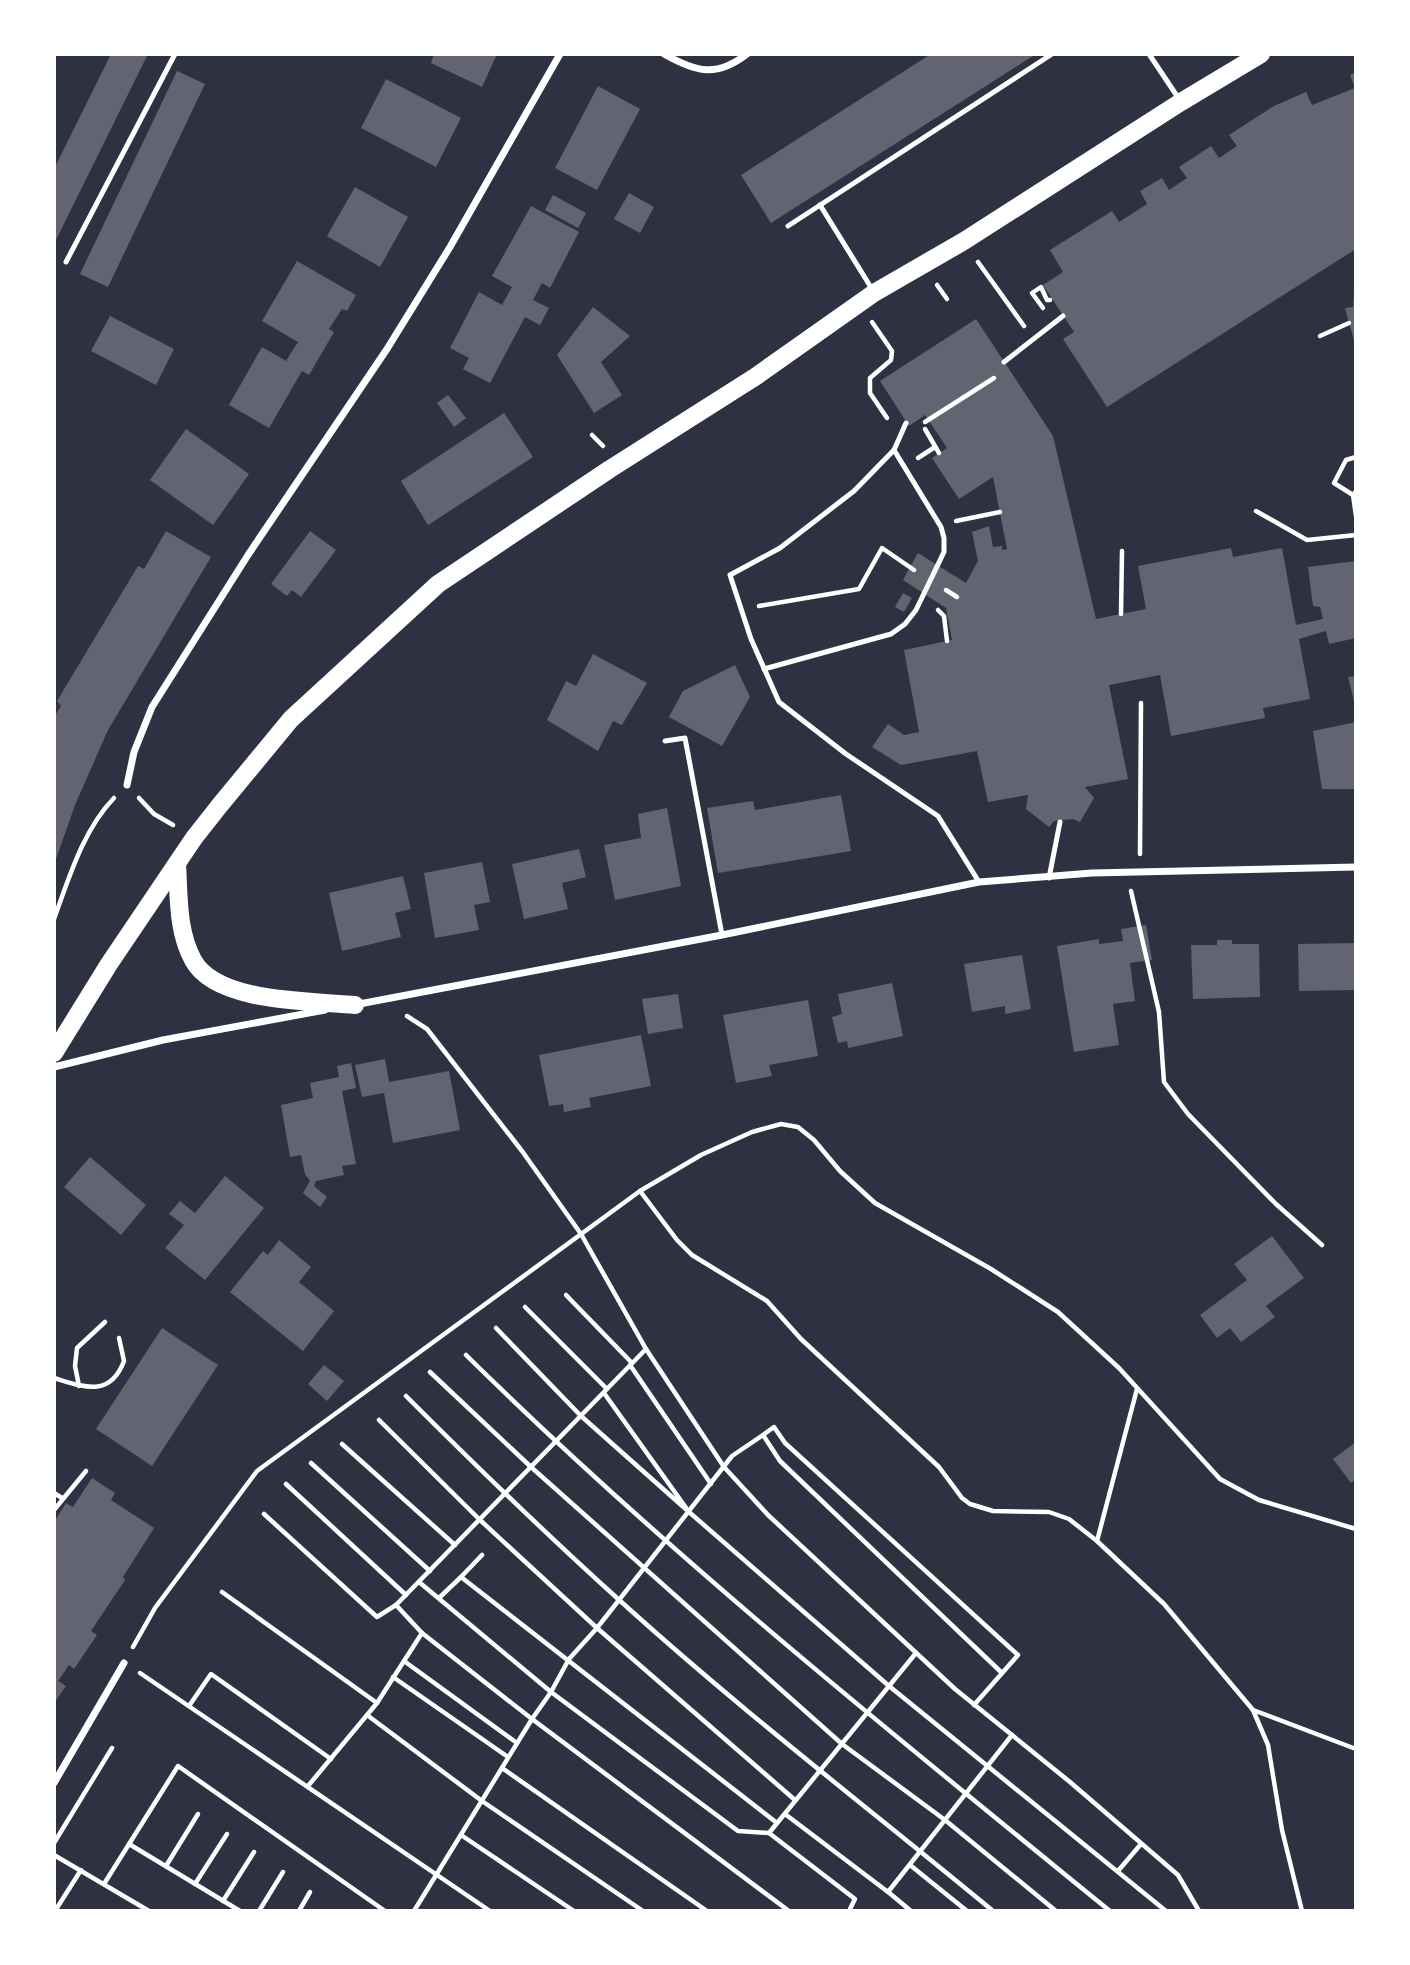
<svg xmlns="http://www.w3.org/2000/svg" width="1410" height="1965" viewBox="0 0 1410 1965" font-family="Literata,serif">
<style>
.building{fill:#626471}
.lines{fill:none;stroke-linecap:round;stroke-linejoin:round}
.path{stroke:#fff;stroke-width:4.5}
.service{stroke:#fff;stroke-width:5}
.minor{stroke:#fff;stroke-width:7}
.primary{stroke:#fff;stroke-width:18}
</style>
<rect width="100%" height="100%" fill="#2d3142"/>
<g class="building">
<polygon points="111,54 147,56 54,244 54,169"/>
<polygon points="434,54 497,54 482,87 431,63"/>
<polygon points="931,54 1036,54 771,223 741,175"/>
<polygon points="177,71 205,84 108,287 80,274"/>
<polygon points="1356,72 1356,249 1107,407 1063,339 1074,332 1043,285 1063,272 1050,250 1112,211 1119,222 1147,204 1140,191 1162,178 1169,190 1187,178 1179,167 1211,146 1219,158 1237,146 1229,135 1274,106 1306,92 1312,105 1355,88 1350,75"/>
<polygon points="386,79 461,118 436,167 361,128"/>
<polygon points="598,86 640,109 597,190 555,168"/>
<polygon points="355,187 408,217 380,267 327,236"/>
<polygon points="629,193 654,207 640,233 614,219"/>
<polygon points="553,195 586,213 578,228 545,210"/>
<polygon points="531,206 579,232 550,288 542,283 533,300 549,308 540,325 525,317 490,383 463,369 469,358 450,348 479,292 502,305 512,287 492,276"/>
<polygon points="297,261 356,295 347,311 342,309 329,329 334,332 309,375 302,371 269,428 229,405 262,347 286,361 298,342 262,321"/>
<polygon points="1354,292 1356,292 1355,344 1345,308 1353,307"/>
<polygon points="593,307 630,336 601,362 622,395 594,413 557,355"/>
<polygon points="110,316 174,349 156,385 91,351"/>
<polygon points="976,319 1053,436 1096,619 1146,609 1138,566 1231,548 1233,557 1282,548 1296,625 1323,619 1320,607 1313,606 1308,567 1356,561 1356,638 1329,644 1326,631 1299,639 1310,699 1263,708 1265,718 1171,736 1160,675 1109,685 1128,779 1085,787 1094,798 1080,822 1073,819 1054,821 1049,827 1026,809 1028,795 988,802 977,751 901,765 872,747 888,724 904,735 919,732 904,650 952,640 946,608 903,580 918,553 966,583 978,561 972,532 989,526 993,547 1002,546 1002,550 1007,549 993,477 959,499 932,458 947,448 925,415 909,426 880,381"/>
<polygon points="448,395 466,418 454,427 437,403"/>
<polygon points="504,413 533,457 428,525 401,481"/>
<polygon points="186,429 249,474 213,525 150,480"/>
<polygon points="166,531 211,557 108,730 75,805 54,865 54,717 61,706 57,701 138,566 144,569"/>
<polygon points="310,531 336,550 301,597 292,590 287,596 271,584"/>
<polygon points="903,593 912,598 904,612 895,607"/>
<polygon points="593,654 647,683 622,725 613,721 598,751 547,720 566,681 576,686"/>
<polygon points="735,665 750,697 722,746 669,717 683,691"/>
<polygon points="1356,676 1356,705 1355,705 1348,677"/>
<polygon points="1356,722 1356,789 1322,789 1313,731"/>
<polygon points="841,795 851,851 718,873 707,808 753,801 755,810"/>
<polygon points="667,808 681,886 615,900 604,845 641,838 638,814"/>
<polygon points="579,849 586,877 562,883 568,909 524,919 512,864"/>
<polygon points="482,862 490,902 474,905 479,930 435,938 424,873"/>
<polygon points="403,876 411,909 395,913 401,937 342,951 329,893"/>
<polygon points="1146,925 1152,960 1130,963 1135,1001 1113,1004 1119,1045 1074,1052 1057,946 1099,939 1099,944 1123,941 1121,929"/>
<polygon points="1217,940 1232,940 1232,944 1259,944 1260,997 1193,999 1191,945 1217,945"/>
<polygon points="1356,943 1356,990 1299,991 1298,944"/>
<polygon points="1022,955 1031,1009 1005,1014 1005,1006 972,1012 964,964"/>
<polygon points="892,983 903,1036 848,1048 847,1041 838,1043 832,1017 842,1014 838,994"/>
<polygon points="678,994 683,1028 648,1034 642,999"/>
<polygon points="808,1000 818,1056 769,1065 772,1076 736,1083 723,1015"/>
<polygon points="641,1035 651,1086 589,1098 591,1107 564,1112 563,1104 549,1106 539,1055"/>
<polygon points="385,1059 389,1082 449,1071 460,1130 393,1143 384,1093 362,1097 355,1065"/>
<polygon points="351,1063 356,1088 342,1091 356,1164 342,1166 344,1175 316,1181 314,1186 327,1197 320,1207 303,1193 310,1181 305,1174 301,1155 290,1157 281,1105 313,1098 310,1083 339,1077 337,1066"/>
<polygon points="90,1157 146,1205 121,1235 64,1187"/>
<polygon points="225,1176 264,1208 205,1280 165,1248 184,1225 169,1214 180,1201 195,1213"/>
<polygon points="1272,1236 1304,1278 1266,1306 1275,1317 1241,1342 1230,1328 1217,1338 1200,1315 1247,1280 1234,1264"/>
<polygon points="279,1240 311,1267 299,1282 334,1311 303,1351 230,1292 263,1251 268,1255"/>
<polygon points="162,1328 218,1365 152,1466 96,1429"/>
<polygon points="324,1365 344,1381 327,1401 308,1384"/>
<polygon points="1356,1442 1356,1479 1351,1483 1333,1459"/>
<polygon points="92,1478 115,1493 111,1500 154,1528 123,1577 125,1580 91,1631 97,1635 74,1669 69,1665 58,1681 66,1686 54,1703 54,1522 66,1503 73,1507"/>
</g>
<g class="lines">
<g class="path">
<polyline points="978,262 1024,326"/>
<polyline points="937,285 947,299"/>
<polyline points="1043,308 1032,293 1041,287 1047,300 1050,300"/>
<polyline points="872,322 892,351 891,360 870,378 870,393 887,418"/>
<polyline points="1320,336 1349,323"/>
<polyline points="925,422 994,378"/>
<polyline points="925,429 939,453"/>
<polyline points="592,435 603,446"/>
<polyline points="918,458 935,447"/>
<polyline points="1356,491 1353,495 1356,516"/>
<polyline points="1353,495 1334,483 1346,460 1356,457"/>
<polyline points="1256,511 1307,540 1356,535"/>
<polyline points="956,521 1000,512"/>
<polyline points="946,590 957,597"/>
<polyline points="759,606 859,589 882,548 914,570"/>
<polyline points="938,610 944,616 947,641"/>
<polyline points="1121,614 1122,551"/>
<polyline points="139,798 154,814 173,825"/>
<polyline points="1140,854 1141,703"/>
<polyline points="1131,891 1159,1012 1164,1082 1188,1114 1276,1204 1322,1245"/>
<path d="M54,919C69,878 83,830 114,798"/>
<polyline points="407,1016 427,1029 522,1151 581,1234 646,1349 724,1467 768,1515 955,1689 1070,1782 1178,1875 1199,1911"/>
<polyline points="640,1191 677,1240 692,1255 767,1301 801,1339 939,1467 962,1498 970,1504 993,1511 1049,1512 1069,1519 1097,1541 1164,1604 1253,1710 1356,1749"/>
<polyline points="566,1295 632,1363"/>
<polyline points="525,1307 607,1389"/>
<polyline points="496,1328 581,1416 689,1512 604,1393"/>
<path d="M466,1355C668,1554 890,1732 1110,1911"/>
<polyline points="630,1365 711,1484"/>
<polyline points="430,1372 531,1467 842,1744 945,1820 1056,1911"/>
<path d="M54,1378C84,1387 110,1398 124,1361L119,1338"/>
<polyline points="79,1386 75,1366 77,1348 105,1322"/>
<path d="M406,1396C475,1465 545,1533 617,1598C738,1708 867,1807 993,1911"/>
<polyline points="379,1420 480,1520 597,1628 795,1800"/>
<polyline points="342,1444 455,1545"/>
<polyline points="311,1463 430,1571"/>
<polyline points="286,1484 406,1595"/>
<polyline points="54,1493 62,1498"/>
<polyline points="54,1510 86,1471"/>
<polyline points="689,1512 889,1686 1166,1911"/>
<polyline points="264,1514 377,1617 396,1605"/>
<polyline points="1097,1541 1137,1389"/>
<polyline points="482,1555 461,1577 777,1823"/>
<polyline points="419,1582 551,1692 738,1831 769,1833 916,1653"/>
<polyline points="222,1592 377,1703"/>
<polyline points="439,1598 461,1577"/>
<polyline points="422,1633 532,1719 789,1911"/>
<polyline points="133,1647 155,1608 257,1471 640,1191 701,1155 752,1132 781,1124 798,1127 814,1140 840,1171 875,1203 991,1269 1058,1312 1119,1368 1220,1479 1259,1500 1356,1529"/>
<polyline points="404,1661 517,1743"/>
<polyline points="140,1673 490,1911"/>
<polyline points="393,1677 508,1757"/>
<polyline points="974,1705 1018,1655 785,1443 774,1427 763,1435 780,1461 1002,1673"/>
<polyline points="189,1706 211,1674 331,1759"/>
<polyline points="1253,1710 1268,1745 1282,1830 1302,1911"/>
<polyline points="367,1715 482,1801 643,1911"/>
<polyline points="502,1768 707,1911"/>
<polyline points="308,1786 377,1703 422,1633 396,1605 646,1349"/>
<polyline points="785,1814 888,1892 1012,1735"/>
<polyline points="769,1833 855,1899 850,1909 852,1911"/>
<polyline points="461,1835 574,1911"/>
<polyline points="54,1843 112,1748"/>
<polyline points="129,1844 240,1911"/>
<polyline points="54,1855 149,1911"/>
<polyline points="910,1865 967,1911"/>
<polyline points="166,1866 198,1814"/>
<polyline points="1118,1871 1141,1844"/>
<polyline points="104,1884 178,1766 385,1911"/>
<polyline points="195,1884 227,1834"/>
<polyline points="887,1891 911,1911"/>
<polyline points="223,1901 254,1852"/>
<polyline points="55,1911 81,1870"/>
<polyline points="259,1911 283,1872"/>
<polyline points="299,1911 310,1892"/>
<polyline points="414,1911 532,1719 551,1692 569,1659 597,1628 732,1456 763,1435"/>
</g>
<g class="service">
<polyline points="1149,54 1179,99"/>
<polyline points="820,205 872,289"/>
<polyline points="788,226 1052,54"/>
<polyline points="66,262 175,54"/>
<polyline points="1004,362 1063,316"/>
<polyline points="906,423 894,450 854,491 780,548 730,575 751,639 779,702 846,754 938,816 979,882"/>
<polyline points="764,669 891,634 905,624 916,610 944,552 944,538 941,527 894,450"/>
<polyline points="665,741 685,738 722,935"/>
<polyline points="1049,878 1060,822"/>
</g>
<g class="minor">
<path d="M664,54C696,72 716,78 747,54"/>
<polyline points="127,785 134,752 152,707 248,555 387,349 450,247 560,54"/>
<polyline points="354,1005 722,935 979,882 1092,873 1356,867"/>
<polyline points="54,1067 163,1040 325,1010"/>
<polyline points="54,1783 124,1663"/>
</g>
<g class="primary">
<path d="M177,864C179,895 177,931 193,960C216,1003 311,1001 355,1005"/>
<polyline points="54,1053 109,964 194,838 220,805 291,719 438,584 610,469 755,377 874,293 964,241 1181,102 1261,54"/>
</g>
</g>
<rect width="1410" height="1965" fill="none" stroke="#ffffff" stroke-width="112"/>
</svg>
